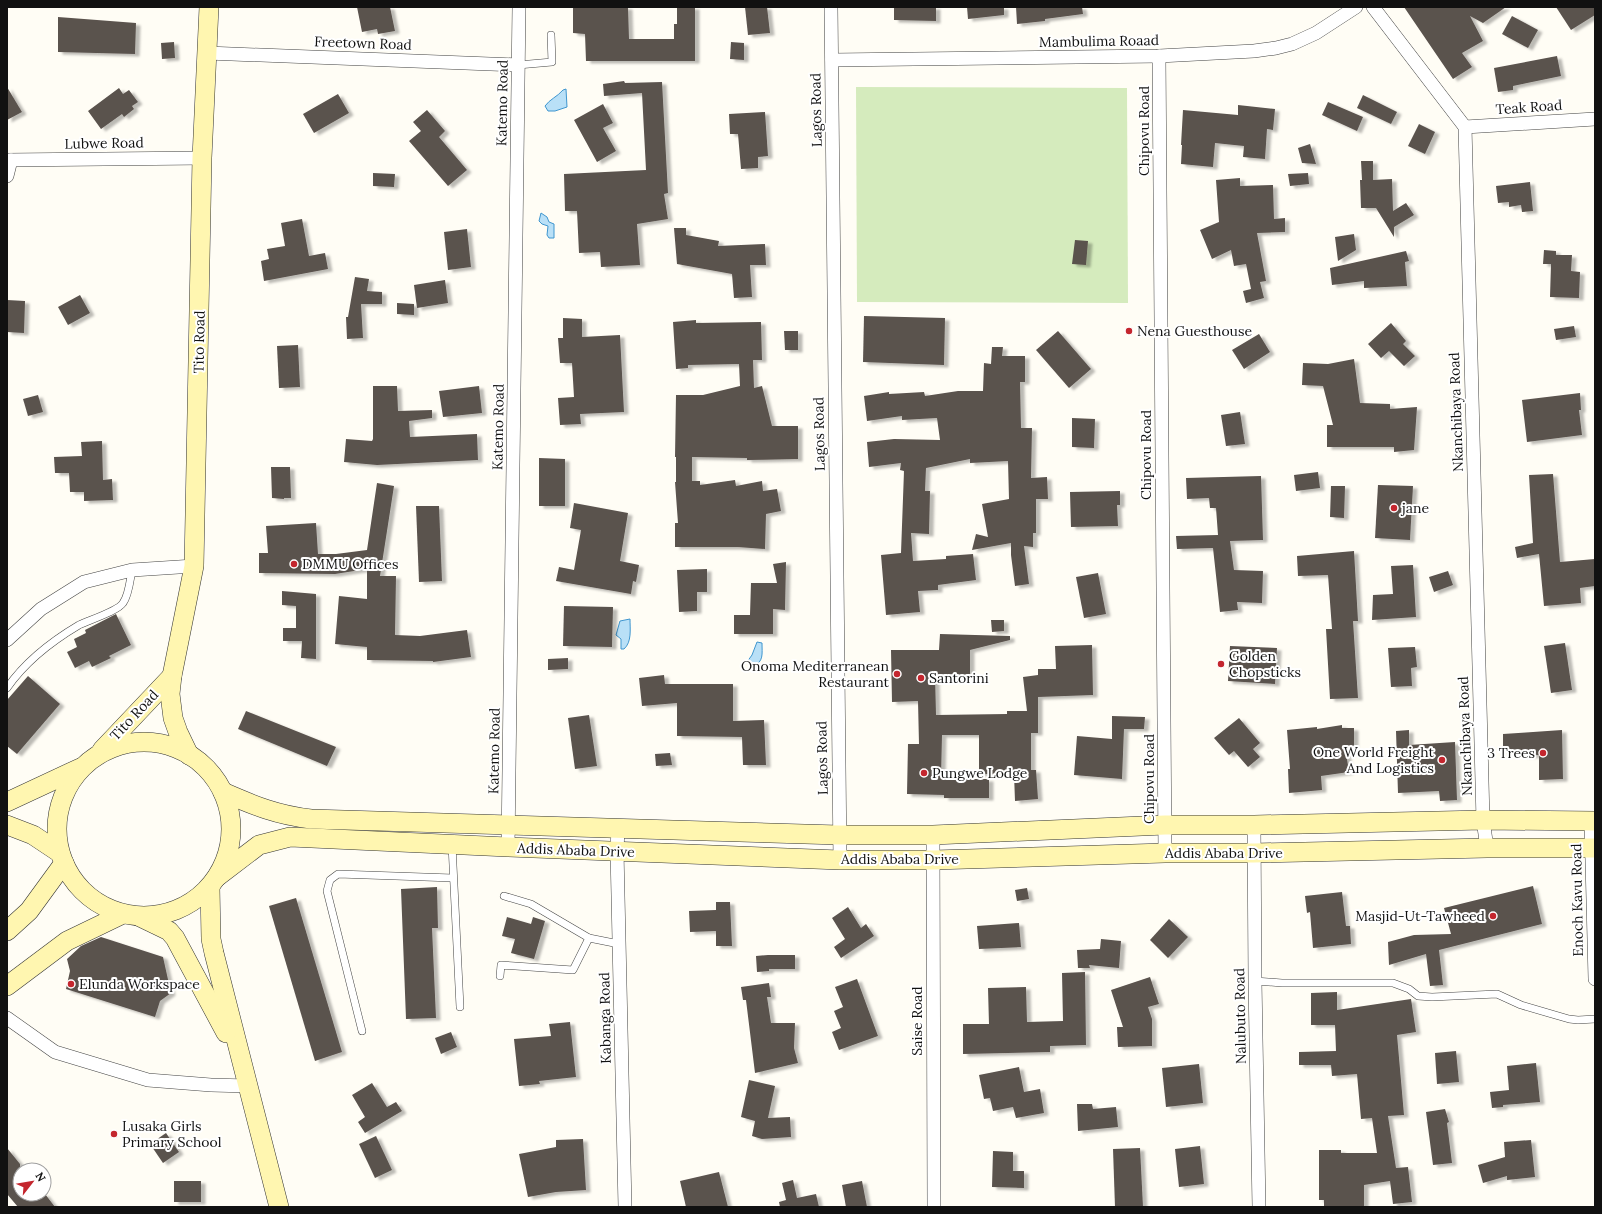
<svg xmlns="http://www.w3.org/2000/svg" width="1602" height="1214" viewBox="0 0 1602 1214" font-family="Lora,serif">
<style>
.green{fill:#d5ebbd}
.water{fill:#b9e0f7;stroke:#3f96cf}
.building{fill:#5a524d;filter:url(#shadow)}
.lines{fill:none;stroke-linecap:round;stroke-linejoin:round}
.lane-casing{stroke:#444;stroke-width:8}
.street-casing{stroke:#444;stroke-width:14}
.secondary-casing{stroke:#333;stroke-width:20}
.lane{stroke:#fff;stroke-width:7}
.street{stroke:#fff;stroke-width:13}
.secondary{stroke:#fff6b0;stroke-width:19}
.poi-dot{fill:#c4262e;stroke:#fff;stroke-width:1.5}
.labels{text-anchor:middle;stroke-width:4;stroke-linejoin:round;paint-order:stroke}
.street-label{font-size:14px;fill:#111;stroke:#fff}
.poi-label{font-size:14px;fill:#111;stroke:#fff;text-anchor:start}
</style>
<defs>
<filter id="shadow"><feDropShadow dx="4.5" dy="2.5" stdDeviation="1" flood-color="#0004"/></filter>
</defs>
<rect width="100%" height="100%" fill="#fffdf5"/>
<polygon class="green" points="856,87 1127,88 1128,303 857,302"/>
<g class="water">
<path d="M566,89L567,107L555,111H548L545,106C550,99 557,97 563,90Z"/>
<polygon points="541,213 547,217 549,222 554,224 554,238 549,238 547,235 548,226 542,224 539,221"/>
<path d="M630,619C630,629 632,642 624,649H621V639L616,635L620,621Z"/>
<path d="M757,642L762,643C762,654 764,662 753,666L747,662L752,655Z"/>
</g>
<g class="building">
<polygon points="357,7 390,7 395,31 378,34 377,29 362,32"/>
<polygon points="573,7 628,7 629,39 674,39 674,24 677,24 677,7 695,7 695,61 586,61 585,34 573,33"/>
<polygon points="745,7 767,7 770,33 748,35"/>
<polygon points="894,7 936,7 936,21 894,20"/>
<polygon points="967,7 1004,7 1004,15 968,19"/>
<polygon points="1016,7 1082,7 1083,14 1045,19 1045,21 1017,24"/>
<polygon points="1404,7 1506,7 1483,23 1470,16 1483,41 1462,53 1472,67 1453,79"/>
<polygon points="1556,7 1595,7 1595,15 1571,30"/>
<polygon points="1512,16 1538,30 1528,48 1502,34"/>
<polygon points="58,17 136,23 135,54 58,52"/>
<polygon points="174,42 175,58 162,59 161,43"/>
<polygon points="731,42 744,43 744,60 730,59"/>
<polygon points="1557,56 1561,76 1513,86 1513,90 1498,92 1494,68"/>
<polygon points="624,81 625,83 662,82 668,193 664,194 668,219 637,224 640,265 601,267 600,252 579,253 577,211 565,211 564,174 646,170 642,93 604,96 603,84"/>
<polygon points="7,87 22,112 7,120"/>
<polygon points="119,88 123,94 129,90 138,102 132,106 134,109 124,117 122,114 101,129 88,111"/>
<polygon points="338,94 349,113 314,133 303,114"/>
<polygon points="1363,95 1397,112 1391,124 1357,108"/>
<polygon points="1328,102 1363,117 1357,131 1322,115"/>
<polygon points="603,104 613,123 603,128 616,151 597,162 574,120"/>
<polygon points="1238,105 1275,109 1273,130 1267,129 1265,159 1243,157 1244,146 1215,143 1213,167 1181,164 1182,145 1181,145 1183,110 1238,115"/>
<polygon points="427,110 445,131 439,137 467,170 448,186 409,141 421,131 413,122"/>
<polygon points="765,112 768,156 758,157 758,168 741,169 738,134 730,134 729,114"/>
<polygon points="1419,124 1435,132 1425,154 1408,146"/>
<polygon points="1310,144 1316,164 1302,163 1298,148"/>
<polygon points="1361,161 1373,161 1373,180 1392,179 1393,211 1406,203 1414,215 1394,227 1394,237 1376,208 1361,208 1360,180 1362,180"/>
<polygon points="373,173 395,174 394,187 373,186"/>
<polygon points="1308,173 1309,184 1290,186 1288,174"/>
<polygon points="1240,178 1240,186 1273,185 1274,219 1285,218 1285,232 1257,233 1266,281 1260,282 1264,298 1246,303 1243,291 1251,289 1246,264 1234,266 1231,250 1212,259 1200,230 1219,222 1216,180"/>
<polygon points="1530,182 1533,211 1522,212 1521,205 1509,207 1509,202 1498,203 1496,186"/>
<polygon points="302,219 309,256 325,253 328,269 264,281 261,261 269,259 267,249 285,246 281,223"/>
<polygon points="674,228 686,228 686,235 719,241 718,246 765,244 766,265 750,265 752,297 734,298 732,274 677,264"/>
<polygon points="467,229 471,267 448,270 444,232"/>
<polygon points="1354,234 1356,250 1338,261 1335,237"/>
<polygon points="1075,240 1088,241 1086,265 1072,264"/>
<polygon points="1544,250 1556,251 1556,255 1572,255 1571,271 1580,272 1579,298 1550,297 1551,264 1543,264"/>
<polygon points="1406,251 1409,261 1405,262 1407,286 1364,288 1364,281 1332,285 1330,268"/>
<polygon points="355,277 369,279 367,291 382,292 382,304 361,304 363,338 347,339 346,317 348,317"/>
<polygon points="445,280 448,303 417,308 414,285"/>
<polygon points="80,295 90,313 68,325 58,307"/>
<polygon points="7,300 25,301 24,333 7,332"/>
<polygon points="397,303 414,304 414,315 397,314"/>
<polygon points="864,316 945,318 944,365 863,362"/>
<polygon points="563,318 582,319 582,337 620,335 624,412 580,414 581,424 560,425 558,398 574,397 572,363 560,363 558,338 563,338"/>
<polygon points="696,320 696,323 761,322 762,360 753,360 754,388 762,386 772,426 798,426 798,459 747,460 747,458 692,457 692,481 700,481 700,485 735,480 736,486 762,481 763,491 777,489 781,511 766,514 765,549 738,547 675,547 675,523 678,523 675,482 676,482 676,457 675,457 676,395 703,395 740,386 739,364 688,365 688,368 676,369 673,322"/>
<polygon points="1391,323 1406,341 1403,344 1415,356 1404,366 1389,351 1381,358 1368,344"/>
<polygon points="1574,326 1576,337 1556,340 1554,329"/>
<polygon points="784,331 798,331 798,350 785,350"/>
<polygon points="1058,331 1091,369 1069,388 1036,350"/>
<polygon points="1259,334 1270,352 1244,369 1232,350"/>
<polygon points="298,345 300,387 279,388 277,346"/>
<polygon points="992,347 1003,347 1002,356 1025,356 1025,382 1020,382 1021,428 1032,428 1031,478 1047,477 1048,499 1036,499 1036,533 1033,533 1033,547 1024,546 1029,584 1015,586 1011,555 1011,543 972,550 976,534 988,537 982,504 1009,499 1008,461 970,463 970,459 926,468 925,491 930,491 929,534 911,533 913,561 946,559 946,556 973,554 976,580 938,585 938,590 918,591 920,612 886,615 881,555 901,553 904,471 900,470 901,463 869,467 867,442 894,439 940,440 937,418 902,420 902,416 867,421 864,396 889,392 889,394 924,392 925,396 958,391 983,391 984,363 991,364"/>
<polygon points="1354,359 1360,403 1390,404 1390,409 1417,407 1414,450 1394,452 1394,447 1327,447 1327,425 1333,425 1323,386 1302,385 1303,363 1328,364"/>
<polygon points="373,386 397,386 398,411 432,410 432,418 409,421 410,437 477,434 478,460 377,465 344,462 346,439 372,441 373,439"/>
<polygon points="479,386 482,413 443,417 439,391"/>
<polygon points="1580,393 1581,410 1579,410 1582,435 1527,442 1522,400"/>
<polygon points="38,395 43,412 28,416 23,399"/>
<polygon points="1240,412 1245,444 1226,446 1221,415"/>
<polygon points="1072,418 1095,419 1094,448 1072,447"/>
<polygon points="102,441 103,480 112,479 113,500 84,501 84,492 70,492 69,473 55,473 54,457 82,456 81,442"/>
<polygon points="539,458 565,459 565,506 539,506"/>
<polygon points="271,467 290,467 291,498 284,498 284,499 272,498"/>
<polygon points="1318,472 1320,488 1296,491 1294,475"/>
<polygon points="1553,474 1560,562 1595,559 1595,586 1580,588 1581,603 1544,606 1539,554 1517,558 1515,547 1533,543 1529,475"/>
<polygon points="1261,476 1263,540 1230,541 1234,570 1263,571 1262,603 1237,602 1238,610 1220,612 1213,548 1177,549 1176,536 1218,535 1216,508 1210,508 1209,498 1187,499 1186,478"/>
<polygon points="377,483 394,486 380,576 396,576 395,635 420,636 467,630 471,657 433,662 433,661 367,660 367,647 335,644 339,596 367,599 367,569 335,574 259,573 259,553 268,553 266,526 316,523 318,554 336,554 367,550"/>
<polygon points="1378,485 1413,486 1410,540 1375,538"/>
<polygon points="1331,486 1345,486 1344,518 1330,517"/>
<polygon points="1120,491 1120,505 1117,505 1118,526 1071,527 1070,492"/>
<polygon points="574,503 628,513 620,561 639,565 636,582 633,581 631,594 556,581 559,567 574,570 581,530 570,528"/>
<polygon points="416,506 439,506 442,581 419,582"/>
<polygon points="1354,551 1358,621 1353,621 1358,698 1330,699 1326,629 1332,629 1328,575 1298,576 1297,556"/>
<polygon points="786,562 785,610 773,609 773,634 734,634 734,615 750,615 751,583 777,583 773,564"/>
<polygon points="1413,565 1416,617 1372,620 1373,595 1393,594 1391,566"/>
<polygon points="707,569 707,592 697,592 697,611 679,612 677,570"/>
<polygon points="1448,571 1453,585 1434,592 1429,577"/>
<polygon points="1098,573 1106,614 1084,618 1076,577"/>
<polygon points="282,591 316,594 316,659 301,658 302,641 283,641 283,628 296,628 296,606 282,605"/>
<polygon points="564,606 613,607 612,647 563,646"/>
<polygon points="116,614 131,645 109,656 111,658 92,667 89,661 75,668 67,652 77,647 74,639 86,633 85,630"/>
<polygon points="991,620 1004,620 1004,631 992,632"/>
<polygon points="940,634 1010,636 1010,640 970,650 970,675 935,674 936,715 1007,714 1007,711 1027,711 1023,677 1038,675 1038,669 1056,669 1055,646 1092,645 1093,695 1038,697 1038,733 1031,733 1031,770 1036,770 1038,799 1015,801 1014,774 979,774 979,735 942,735 941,779 989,779 989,798 944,798 944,795 907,794 908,744 919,744 918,701 892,702 891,650 939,650"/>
<polygon points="1565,643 1572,690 1551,693 1544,646"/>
<polygon points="1230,646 1277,648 1275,684 1228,681"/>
<polygon points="1415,647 1417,667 1411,668 1412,686 1391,687 1388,648"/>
<polygon points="568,658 568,669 548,670 548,659"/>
<polygon points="664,675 665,684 733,684 733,721 764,720 766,765 743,765 742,737 677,736 677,703 642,706 639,678"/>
<polygon points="28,676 60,704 17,754 7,746 7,700"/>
<polygon points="246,711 336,747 327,766 238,729"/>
<polygon points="589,715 597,766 575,769 568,718"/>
<polygon points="1112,716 1145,717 1144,729 1124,729 1122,779 1074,775 1077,736 1112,739"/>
<polygon points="1239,718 1260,743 1253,749 1260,757 1248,767 1234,751 1229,755 1214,738"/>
<polygon points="1342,725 1342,728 1354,728 1354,746 1345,746 1349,772 1321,776 1322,790 1289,793 1288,769 1290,769 1287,730 1317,727 1317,729"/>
<polygon points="1409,730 1409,745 1455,742 1457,800 1440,801 1439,791 1398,793 1396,731"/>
<polygon points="1562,730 1563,779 1539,780 1539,755 1524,756 1524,750 1503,751 1503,734"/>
<polygon points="670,753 672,765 656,766 655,754"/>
<polygon points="1533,886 1542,924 1439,950 1443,985 1430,986 1426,954 1389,965 1388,942 1414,935 1451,934 1444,908"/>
<polygon points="437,887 438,928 432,928 436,1018 406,1019 401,889"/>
<polygon points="1027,888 1029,899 1017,901 1015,890"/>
<polygon points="1342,892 1346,926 1350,926 1351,944 1313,948 1310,912 1307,913 1305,896"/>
<polygon points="296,898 342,1052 315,1061 269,906"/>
<polygon points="716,902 730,902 732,946 716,946 716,931 690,932 689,911 716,910"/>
<polygon points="848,907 861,928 866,924 874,936 841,958 834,947 845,939 832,918"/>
<polygon points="507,917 531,924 533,917 545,921 534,959 511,953 515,939 502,936"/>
<polygon points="1169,919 1188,937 1168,958 1150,940"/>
<polygon points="1019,923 1021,947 979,949 977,926"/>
<polygon points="101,937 163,957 171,993 160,1001 155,1017 66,989 70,971 67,959 81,946"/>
<polygon points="1101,939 1121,941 1119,968 1089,965 1090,968 1078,968 1077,950 1100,949"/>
<polygon points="768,955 795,955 795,969 769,969 769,971 757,972 756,956"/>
<polygon points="1085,972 1086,1045 1050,1046 1050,1052 963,1054 963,1024 989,1024 988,988 1026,987 1027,1022 1063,1021 1062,973"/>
<polygon points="1150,977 1159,1004 1148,1007 1152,1019 1152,1046 1118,1047 1117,1027 1123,1027 1111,990"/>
<polygon points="857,979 878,1036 839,1050 832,1032 841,1028 834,1011 843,1007 835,987"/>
<polygon points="769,983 771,997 767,997 771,1023 795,1023 794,1048 798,1063 755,1073 746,1000 743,1000 741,987"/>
<polygon points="1337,992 1337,1010 1411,999 1416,1032 1397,1035 1404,1115 1388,1116 1396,1168 1408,1167 1412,1202 1393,1204 1390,1181 1364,1185 1364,1207 1324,1207 1324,1200 1319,1200 1319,1150 1341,1150 1341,1153 1377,1153 1372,1118 1361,1119 1357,1074 1332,1076 1331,1065 1299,1065 1299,1052 1336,1051 1335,1025 1311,1025 1311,993"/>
<polygon points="570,1022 576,1077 539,1081 540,1084 519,1086 514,1039 551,1036 549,1024"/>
<polygon points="451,1032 457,1047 441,1054 435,1038"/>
<polygon points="1456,1051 1459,1082 1437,1084 1435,1053"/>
<polygon points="1536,1063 1540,1102 1503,1105 1503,1107 1492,1108 1490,1092 1509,1090 1507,1066"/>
<polygon points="1199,1064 1203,1103 1166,1107 1162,1068"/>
<polygon points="1019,1067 1024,1092 1040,1089 1044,1113 1016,1118 1013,1107 993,1111 990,1098 984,1099 979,1075"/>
<polygon points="749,1080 775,1086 768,1118 790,1117 791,1137 762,1139 752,1136 755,1121 741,1117"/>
<polygon points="372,1083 387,1107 396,1102 402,1111 365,1133 358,1122 365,1117 352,1095"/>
<polygon points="1077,1104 1092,1104 1093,1109 1116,1107 1118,1127 1078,1131"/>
<polygon points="1445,1109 1449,1122 1447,1123 1452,1163 1433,1165 1426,1112"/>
<polygon points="166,1133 179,1152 163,1163 150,1144"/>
<polygon points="376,1136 392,1170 375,1178 359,1144"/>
<polygon points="583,1139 586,1190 556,1192 528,1197 519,1154 556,1147 556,1140"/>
<polygon points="1531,1140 1535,1177 1507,1180 1507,1176 1483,1183 1478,1165 1505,1157 1504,1142"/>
<polygon points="1200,1146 1204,1184 1179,1187 1175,1149"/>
<polygon points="7,1148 20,1164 20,1194 45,1194 55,1207 18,1207 7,1194"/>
<polygon points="1140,1148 1143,1207 1115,1207 1113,1149"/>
<polygon points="993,1151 1013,1152 1013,1171 1024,1171 1024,1188 992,1187"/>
<polygon points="719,1172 728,1207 686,1207 680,1181"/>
<polygon points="793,1180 797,1198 816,1194 819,1207 780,1207 779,1202 786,1200 782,1183"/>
<rect x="174" y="1181" width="27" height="21"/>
<polygon points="862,1181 867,1207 846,1207 842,1185"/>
</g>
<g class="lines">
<defs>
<g id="lane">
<polyline points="518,65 552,62 551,35"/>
<path d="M7,688C25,662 52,641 79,625C89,620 118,611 123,603C129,595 130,580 132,570"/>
<polyline points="452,845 460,1007"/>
<polyline points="504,896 531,904 589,938 619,944"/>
<polyline points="500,976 501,965 573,970 589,938"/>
<polyline points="1255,981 1282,983 1393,983 1409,989 1418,996 1432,997 1497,994 1521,1005 1569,1019 1578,1020 1595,1019"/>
<polyline points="362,1031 327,891 330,880 338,874 453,878"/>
</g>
<g id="street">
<polyline points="831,7 840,860"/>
<polyline points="1373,7 1465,127 1483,820 1487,848"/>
<polyline points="207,53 518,65"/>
<polyline points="1159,56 1165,853"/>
<polyline points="832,60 1159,56 1254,51 1276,48 1292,44 1316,33 1356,7"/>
<polyline points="1465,127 1595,119"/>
<polyline points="7,160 202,158"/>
<polyline points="7,176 11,160"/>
<polyline points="7,640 41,609 84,582 132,570 194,566"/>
<polyline points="1591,821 1595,979"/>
<polyline points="1254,825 1255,981 1259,1207"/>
<polyline points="618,828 617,851 625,1207"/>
<polyline points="933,835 934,1207"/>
<polyline points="508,847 519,7"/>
<polyline points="7,1018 55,1052 148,1080 211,1085 248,1086"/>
</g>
<g id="secondary">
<circle cx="144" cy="829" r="87"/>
<polyline points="102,750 172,676"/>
<polyline points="189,755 178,732 173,718 170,694 172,676 194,566 202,158 209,7"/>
<path d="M223,792C255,806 277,815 311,819L839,835H933L1165,825H1254L1483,820L1595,821"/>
<polyline points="7,802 80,768"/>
<polyline points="7,825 33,835 60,853"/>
<polyline points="217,877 259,845 290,837 508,847 840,860 933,860 1165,853 1254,853 1487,848 1595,848"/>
<polyline points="210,887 211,939 214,953 279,1207"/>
<polyline points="140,917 169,931 175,938 226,1033"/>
<polyline points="7,931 29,911 64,863"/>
<polyline points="7,986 67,941 123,914"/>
</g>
</defs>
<use href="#lane" class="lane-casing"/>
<use href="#street" class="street-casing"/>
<use href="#secondary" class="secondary-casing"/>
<use href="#lane" class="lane"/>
<use href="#street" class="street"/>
<use href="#secondary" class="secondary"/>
</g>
<g class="poi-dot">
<circle cx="1129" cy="331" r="4"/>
<circle cx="1394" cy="508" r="4"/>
<circle cx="294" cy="564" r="4"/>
<circle cx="1221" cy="664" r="4"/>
<circle cx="897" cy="674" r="4"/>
<circle cx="921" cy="678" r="4"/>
<circle cx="1543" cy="753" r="4"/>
<circle cx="1442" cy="760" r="4"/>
<circle cx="924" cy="773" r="4"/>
<circle cx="1493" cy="916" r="4"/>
<circle cx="71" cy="984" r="4"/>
<circle cx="114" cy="1134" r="4"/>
</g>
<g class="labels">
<g class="street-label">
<text transform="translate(1099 41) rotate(-1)" y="5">Mambulima Roaad</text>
<text transform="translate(363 43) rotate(2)" y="5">Freetown Road</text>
<text transform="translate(502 103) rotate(-89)" y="5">Katemo Road</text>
<text transform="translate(1529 107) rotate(-4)" y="5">Teak Road</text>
<text transform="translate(816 110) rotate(-91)" y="5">Lagos Road</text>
<text transform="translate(1144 131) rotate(-90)" y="5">Chipovu Road</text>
<text transform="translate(104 143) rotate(-1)" y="5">Lubwe Road</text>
<text transform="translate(199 342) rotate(-89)" y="5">Tito Road</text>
<text transform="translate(1456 412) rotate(-92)" y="5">Nkanchibaya Road</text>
<text transform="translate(498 427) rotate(-89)" y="5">Katemo Road</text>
<text transform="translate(819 434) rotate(-91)" y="5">Lagos Road</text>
<text transform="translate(1146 455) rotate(-90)" y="5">Chipovu Road</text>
<text transform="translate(134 715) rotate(-47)" y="5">Tito Road</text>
<text transform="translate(1465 736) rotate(-92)" y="5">Nkanchibaya Road</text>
<text transform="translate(494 751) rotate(-89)" y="5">Katemo Road</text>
<text transform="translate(822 758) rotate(-91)" y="5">Lagos Road</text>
<text transform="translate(1149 779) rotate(-90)" y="5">Chipovu Road</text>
<text transform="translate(576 850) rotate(2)" y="5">Addis Ababa Drive</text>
<text x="1224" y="858">Addis Ababa Drive</text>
<text x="900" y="864">Addis Ababa Drive</text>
<text transform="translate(1577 900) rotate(-91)" y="5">Enoch Kavu Road</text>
<text transform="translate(1240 1016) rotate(-91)" y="5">Nalubuto Road</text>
<text transform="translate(605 1018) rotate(-91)" y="5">Kabanga Road</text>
<text transform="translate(917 1021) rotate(-90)" y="5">Saise Road</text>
</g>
<g class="poi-label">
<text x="1137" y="336">Nena Guesthouse</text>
<text x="1402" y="513">jane</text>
<text x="302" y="569">DMMU Offices</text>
<text x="1229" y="661">Golden<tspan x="1229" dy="16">Chopsticks</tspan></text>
<text x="889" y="671" text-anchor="end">Onoma Mediterranean<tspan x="889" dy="16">Restaurant</tspan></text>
<text x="929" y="683">Santorini</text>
<text x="1434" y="757" text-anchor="end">One World Freight<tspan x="1434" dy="16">And Logistics</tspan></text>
<text x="1535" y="758" text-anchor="end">3 Trees</text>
<text x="932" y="778">Pungwe Lodge</text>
<text x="1485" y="921" text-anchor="end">Masjid-Ut-Tawheed</text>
<text x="79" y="989">Elunda Workspace</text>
<text x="122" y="1131">Lusaka Girls<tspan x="122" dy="16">Primary School</tspan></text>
</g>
</g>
<rect width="1602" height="1214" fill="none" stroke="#111111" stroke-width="16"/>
<g transform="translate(32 1182) rotate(59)"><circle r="19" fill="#ffffff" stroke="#a0a0a0"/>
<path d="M0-3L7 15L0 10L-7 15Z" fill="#c4262e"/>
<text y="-6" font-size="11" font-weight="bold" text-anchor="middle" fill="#111111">N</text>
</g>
</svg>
